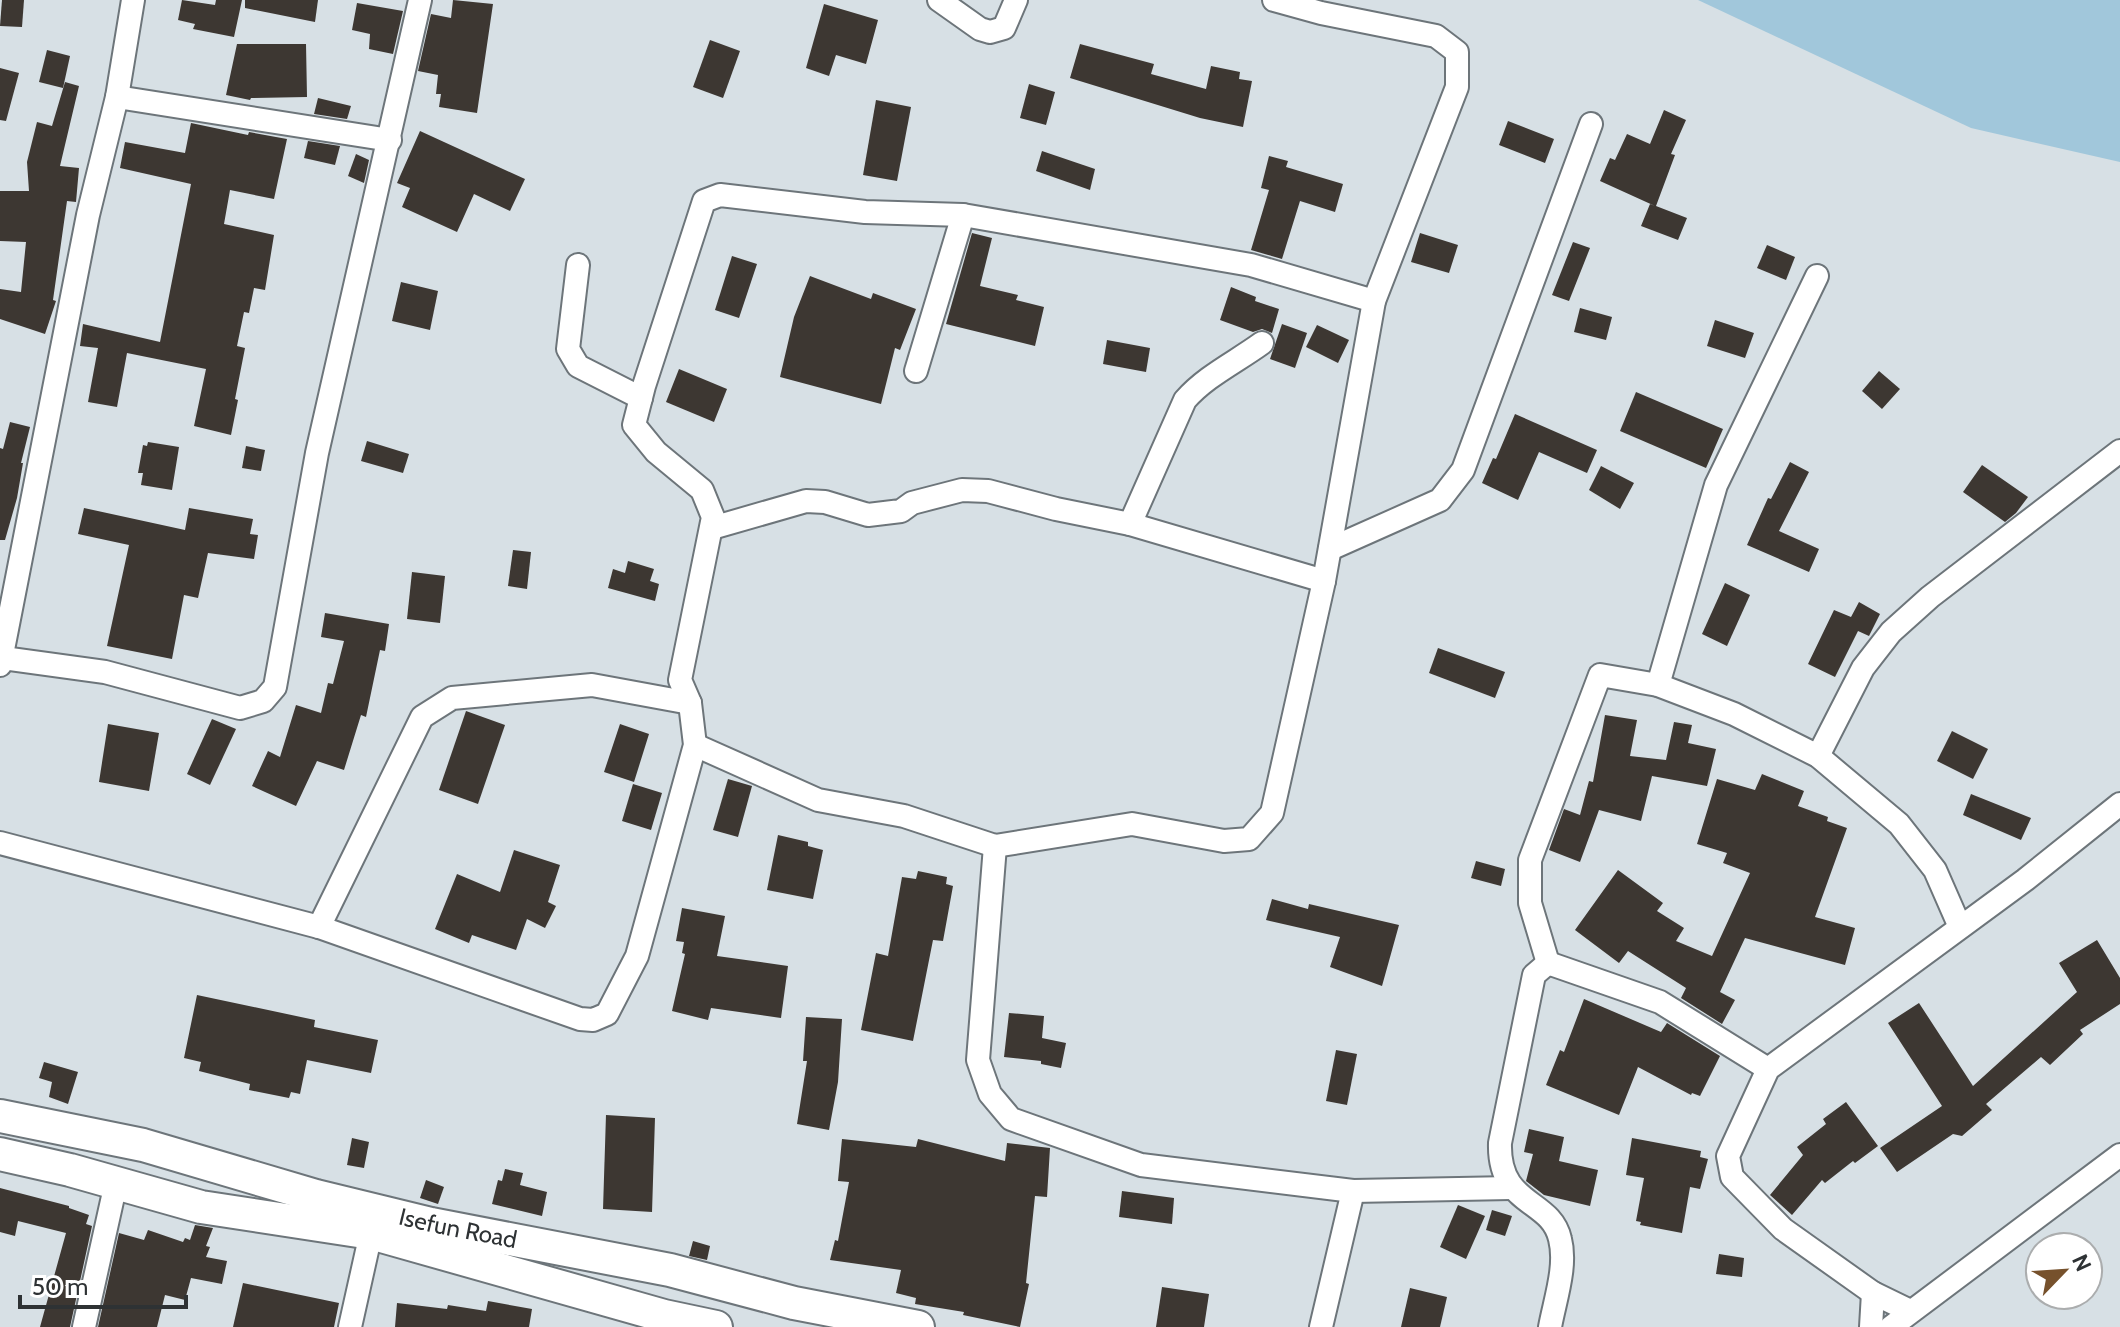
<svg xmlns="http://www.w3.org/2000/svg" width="2120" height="1327" viewBox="0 0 2120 1327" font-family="Cabin,sans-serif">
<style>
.green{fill:#a1c7db}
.building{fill:#3d3732}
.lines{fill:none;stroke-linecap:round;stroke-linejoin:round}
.street-casing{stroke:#6d757a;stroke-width:26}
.secondary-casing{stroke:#6d757a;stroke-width:36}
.street{stroke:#fff;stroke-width:22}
.secondary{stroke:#fff;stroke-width:32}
.labels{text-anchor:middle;stroke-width:8;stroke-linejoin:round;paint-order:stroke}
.street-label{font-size:24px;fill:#2e3234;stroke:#fff}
</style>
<rect width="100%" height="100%" fill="#d7e0e5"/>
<polygon class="green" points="1698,0 2120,0 2120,162 1971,128"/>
<g class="building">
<polygon points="2,0 24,0 22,27 0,26"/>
<polygon points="182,0 215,5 216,0 242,0 234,37 193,29 195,24 178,20"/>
<polygon points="245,0 318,0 315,22 245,8"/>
<polygon points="453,0 493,4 477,113 439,107 441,94 436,94 438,75 418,71 431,14 451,18"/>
<polygon points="357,3 403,11 393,54 369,49 370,34 352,30"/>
<polygon points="824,4 878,20 866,64 836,55 829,76 806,68"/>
<polygon points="710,40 740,51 723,98 693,87"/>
<polygon points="237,44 306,44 307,97 251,98 250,100 226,95"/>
<polygon points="1080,44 1154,64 1151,74 1206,89 1211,66 1240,72 1239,79 1252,81 1243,127 1200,118 1070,78"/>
<polygon points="47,50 70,56 63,88 39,82"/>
<polygon points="0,68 19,73 6,121 0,120"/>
<polygon points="65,82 79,86 60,166 79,168 76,202 67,201 53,300 56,301 45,334 0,319 0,289 21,292 26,242 0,241 0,191 29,191 27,162 37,122 52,126"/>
<polygon points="1029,84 1055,92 1046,125 1020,118"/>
<polygon points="318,98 351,106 347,119 314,114"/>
<polygon points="876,100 911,107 897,181 863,175"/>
<polygon points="1664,110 1686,120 1671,154 1675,155 1656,206 1687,218 1678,240 1641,226 1650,204 1655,206 1600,181 1610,158 1615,160 1627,134 1650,144"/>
<polygon points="1508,121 1554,139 1545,163 1499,145"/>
<polygon points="191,123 248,135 249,132 287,139 274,199 230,190 224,224 274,235 265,290 254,288 249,313 244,312 237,346 245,348 235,399 238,400 231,435 194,426 206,369 127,353 117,407 88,402 98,348 80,346 83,324 160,342 191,184 120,168 125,142 185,153"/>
<polygon points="420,131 525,179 510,211 474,194 457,232 402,207 410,188 397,183"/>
<polygon points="308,141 340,146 335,165 304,158"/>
<polygon points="1042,151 1095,169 1090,190 1036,171"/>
<polygon points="356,154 369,160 364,183 348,176"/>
<polygon points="1269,156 1288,161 1286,167 1343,184 1335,212 1300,201 1282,259 1251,250 1269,190 1261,188"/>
<polygon points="972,233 992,238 980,286 1018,295 1016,300 1044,307 1035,346 946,324"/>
<polygon points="1420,233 1458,245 1449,273 1411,262"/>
<polygon points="1573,242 1590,248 1569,301 1552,295"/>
<polygon points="1767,245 1795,257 1786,280 1757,268"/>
<polygon points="732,256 757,264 739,318 715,310"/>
<polygon points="810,276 871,299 873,293 916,309 900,350 895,348 881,404 780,377 794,317"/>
<polygon points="401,282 438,291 430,330 392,321"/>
<polygon points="1231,287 1256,297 1255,301 1279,309 1272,333 1262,329 1253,332 1220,320"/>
<polygon points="1580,308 1612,317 1606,340 1574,332"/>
<polygon points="1715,320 1754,333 1745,358 1707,346"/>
<polygon points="1282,324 1307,333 1295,368 1270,359"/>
<polygon points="1317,325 1349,340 1338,363 1306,347"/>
<polygon points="1107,340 1150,348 1146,372 1103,364"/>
<polygon points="679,369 727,389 714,422 666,402"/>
<polygon points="1879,371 1900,389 1882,409 1862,391"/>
<polygon points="1636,392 1723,429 1706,468 1620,431"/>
<polygon points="1515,414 1597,450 1587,473 1539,452 1518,500 1482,483 1493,458 1496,459"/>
<polygon points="10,422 30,427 21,463 23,463 17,498 5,540 0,540 0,448 3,449"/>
<polygon points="367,441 409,454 403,473 361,461"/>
<polygon points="148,442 179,447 172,490 141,485 143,473 138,473 143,445 147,446"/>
<polygon points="246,446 265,450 261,471 242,468"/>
<polygon points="1790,462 1809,472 1779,531 1819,549 1809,572 1747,545 1768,498 1771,499"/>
<polygon points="1982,465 2028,497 2016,513 2005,522 1963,492"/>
<polygon points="1601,466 1634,483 1620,509 1589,490"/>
<polygon points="84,508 185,530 189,508 253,519 250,534 258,535 254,559 208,553 198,598 184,595 172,659 107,646 129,545 78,534"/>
<polygon points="513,550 531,552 527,589 508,586"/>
<polygon points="628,561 654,569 650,581 659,584 655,601 608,588 613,569 625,573"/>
<polygon points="412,572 445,576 440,623 407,619"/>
<polygon points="1725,583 1750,595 1727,646 1702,634"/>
<polygon points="1859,602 1880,614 1869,636 1858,631 1835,677 1808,664 1834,610 1851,617"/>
<polygon points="325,613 389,624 385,651 380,650 366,717 361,715 344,770 317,761 296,806 252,786 268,751 280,757 296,705 321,713 328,683 333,684 344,641 321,637"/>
<polygon points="1438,648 1505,672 1495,698 1429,673"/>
<polygon points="466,711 505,725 478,804 439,790"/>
<polygon points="1605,715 1637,720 1630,756 1666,760 1674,722 1692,725 1688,743 1716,749 1707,786 1652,776 1641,821 1599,810 1580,862 1549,850 1564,809 1580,815 1589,781 1593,782"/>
<polygon points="212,719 236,729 210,785 187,774"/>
<polygon points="108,724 159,733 149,791 99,782"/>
<polygon points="620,724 649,734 634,782 604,772"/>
<polygon points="1952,731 1988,749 1973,779 1937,761"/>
<polygon points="1762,774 1804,791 1798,806 1828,817 1827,821 1847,828 1815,917 1855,928 1845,965 1745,938 1720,992 1735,1000 1722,1024 1681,998 1686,988 1628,951 1619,963 1575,930 1618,870 1663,903 1657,911 1684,928 1676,941 1712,956 1750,873 1723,863 1727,853 1697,844 1717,779 1755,790"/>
<polygon points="728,779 752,786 738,837 713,830"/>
<polygon points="633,784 662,793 651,830 622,821"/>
<polygon points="1971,794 2031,818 2021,840 1963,815"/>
<polygon points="778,835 808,842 808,846 823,850 813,899 767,890"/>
<polygon points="514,850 560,865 548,902 556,906 545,928 527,919 516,950 472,935 469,943 435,929 457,874 500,892"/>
<polygon points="1476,861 1505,869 1501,886 1471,878"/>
<polygon points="918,871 947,877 946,884 953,886 943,941 933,940 913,1041 861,1030 876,953 888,956 902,877 916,879"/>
<polygon points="1272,899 1308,909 1309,904 1399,925 1382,986 1330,967 1340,937 1266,920"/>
<polygon points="682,908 725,916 717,956 788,966 781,1018 711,1008 708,1020 672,1011 685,954 682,953 684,942 676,941"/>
<polygon points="2097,940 2120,978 2120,1004 2080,1030 2083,1034 2050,1065 2041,1057 1986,1104 1992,1110 1962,1136 1953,1134 1897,1172 1880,1148 1942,1106 1888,1023 1919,1003 1973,1086 2077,992 2059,963"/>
<polygon points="197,995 315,1020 314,1027 378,1040 371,1073 307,1060 300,1094 291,1092 289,1098 249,1090 250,1084 199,1071 201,1062 184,1058"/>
<polygon points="1584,999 1661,1032 1667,1023 1720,1056 1700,1096 1692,1093 1691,1095 1638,1067 1619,1115 1546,1085 1560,1050 1564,1052"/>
<polygon points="1009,1013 1044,1016 1042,1038 1066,1043 1061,1068 1041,1064 1041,1061 1004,1057"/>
<polygon points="806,1017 842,1019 838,1082 829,1130 797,1124 807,1061 803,1061"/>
<polygon points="1336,1050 1357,1054 1347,1105 1326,1101"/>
<polygon points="44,1062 78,1072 68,1104 49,1097 52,1082 39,1078"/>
<polygon points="1846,1102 1878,1146 1855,1163 1853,1161 1825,1183 1822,1180 1792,1215 1770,1195 1803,1155 1797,1147 1826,1124 1823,1119"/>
<polygon points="606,1115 655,1118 652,1212 603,1209"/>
<polygon points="1529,1129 1564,1137 1559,1161 1598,1170 1590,1206 1544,1195 1526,1181 1533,1154 1524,1152"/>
<polygon points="352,1138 369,1142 364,1168 347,1165"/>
<polygon points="1632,1138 1701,1151 1700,1157 1708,1159 1700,1189 1690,1187 1682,1233 1640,1225 1641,1222 1636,1221 1644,1178 1626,1175"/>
<polygon points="842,1139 916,1147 918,1139 1005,1161 1007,1143 1050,1148 1047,1197 1035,1196 1026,1283 1029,1284 1020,1327 963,1315 964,1312 915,1304 916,1298 896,1293 901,1270 830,1260 835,1240 838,1241 849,1182 838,1181"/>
<polygon points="505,1169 523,1173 520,1185 547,1192 542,1216 492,1204 498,1180 502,1181"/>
<polygon points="426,1180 444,1187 438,1204 420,1198"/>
<polygon points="0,1188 69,1206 69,1208 89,1215 86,1224 92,1226 70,1327 40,1327 66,1233 18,1221 15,1236 0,1232"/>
<polygon points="1122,1191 1174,1198 1172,1224 1119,1217"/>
<polygon points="1458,1205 1485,1216 1466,1259 1440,1247"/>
<polygon points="1492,1210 1512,1216 1505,1236 1486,1230"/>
<polygon points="195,1225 213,1228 206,1246 210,1247 206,1257 227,1261 222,1284 191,1278 185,1300 165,1295 157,1327 98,1327 119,1233 144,1240 148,1230 183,1242 185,1238 190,1240"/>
<polygon points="693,1241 710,1246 707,1260 689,1256"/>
<polygon points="1719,1254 1744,1258 1742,1277 1716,1274"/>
<polygon points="243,1283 339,1303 334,1327 233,1327"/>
<polygon points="1162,1287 1209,1294 1204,1327 1156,1327"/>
<polygon points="1410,1288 1447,1297 1440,1327 1401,1327"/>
<polygon points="488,1301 532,1309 529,1327 395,1327 397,1303 447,1309 448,1305 486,1311"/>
</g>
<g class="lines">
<defs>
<g id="street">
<polyline points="939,0 980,29 990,32 1004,28 1016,0"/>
<polyline points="117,97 390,140"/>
<polyline points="578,265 568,349 578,366 641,398"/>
<polyline points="916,371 963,215"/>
<path d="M1130,524L1185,400C1206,376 1236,362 1262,343"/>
<polyline points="712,528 806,501 825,502 868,515 901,511 912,503 962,490 988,491 1056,509 1130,524 1324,581"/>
<polyline points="1330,549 1440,500 1463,470 1591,124"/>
<polyline points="3,658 105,672 240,708 263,701 275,687 317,453 420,0"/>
<polyline points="0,665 88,215 117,97 133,0"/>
<polyline points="1658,685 1716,485 1817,276"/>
<polyline points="695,745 818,800 904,816 995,846 1132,824 1224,841 1249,839 1272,813 1324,581 1374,301 1457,87 1457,52 1436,36 1321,13 1274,0"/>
<polyline points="1818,756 1863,668 1891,632 1930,597 2120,451"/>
<polyline points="0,843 319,927 580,1019 593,1020 607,1014 637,956 695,745 690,703 680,680 713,517 702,490 656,452 634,425 644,386 704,201 720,195 865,212 963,215 1251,265 1374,301"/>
<polyline points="995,846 978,1060 990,1094 1011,1119 1141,1165 1353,1191 1511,1188"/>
<polyline points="319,927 422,717 452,698 592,685 690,703"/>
<polyline points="1548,963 1530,903 1530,860 1600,675 1658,685 1734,714 1818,756 1899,824 1935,870 1960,927"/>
<polyline points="1910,1311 1873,1293 1783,1229 1732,1177 1728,1156 1768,1069 2025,880 2120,804"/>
<polyline points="84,1327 116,1183"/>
<polyline points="350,1327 371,1233"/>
<polyline points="1321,1327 1353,1191"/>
<path d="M1550,1327C1555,1300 1567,1266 1560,1239C1551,1198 1498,1207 1500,1143L1534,975L1548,963L1660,1002L1768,1069"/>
<polyline points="1871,1327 1873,1293"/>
<polyline points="1891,1327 2120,1155"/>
</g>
<g id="secondary">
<path id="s1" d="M0,1116L143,1145L316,1196L431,1224L670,1270L794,1303L918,1327"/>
<polyline points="0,1154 70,1170 201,1207 371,1233 664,1316 716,1327"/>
</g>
</defs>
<use href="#street" class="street-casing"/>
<use href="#secondary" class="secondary-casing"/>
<use href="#street" class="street"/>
<use href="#secondary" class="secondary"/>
</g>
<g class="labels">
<g class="street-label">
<text dy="8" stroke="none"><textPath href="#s1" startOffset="472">Isefun Road</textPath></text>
</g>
</g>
<g transform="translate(2064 1271) rotate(65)"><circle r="38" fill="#ffffff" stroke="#abadae" stroke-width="2"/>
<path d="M0-6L14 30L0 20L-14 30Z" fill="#76512c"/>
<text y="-12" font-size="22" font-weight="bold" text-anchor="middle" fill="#2e3234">N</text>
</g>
<path d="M20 1295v12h166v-12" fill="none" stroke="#2e3234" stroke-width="4"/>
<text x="32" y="1295" font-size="24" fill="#2e3234" stroke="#ffffff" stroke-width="6" paint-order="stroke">50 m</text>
</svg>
